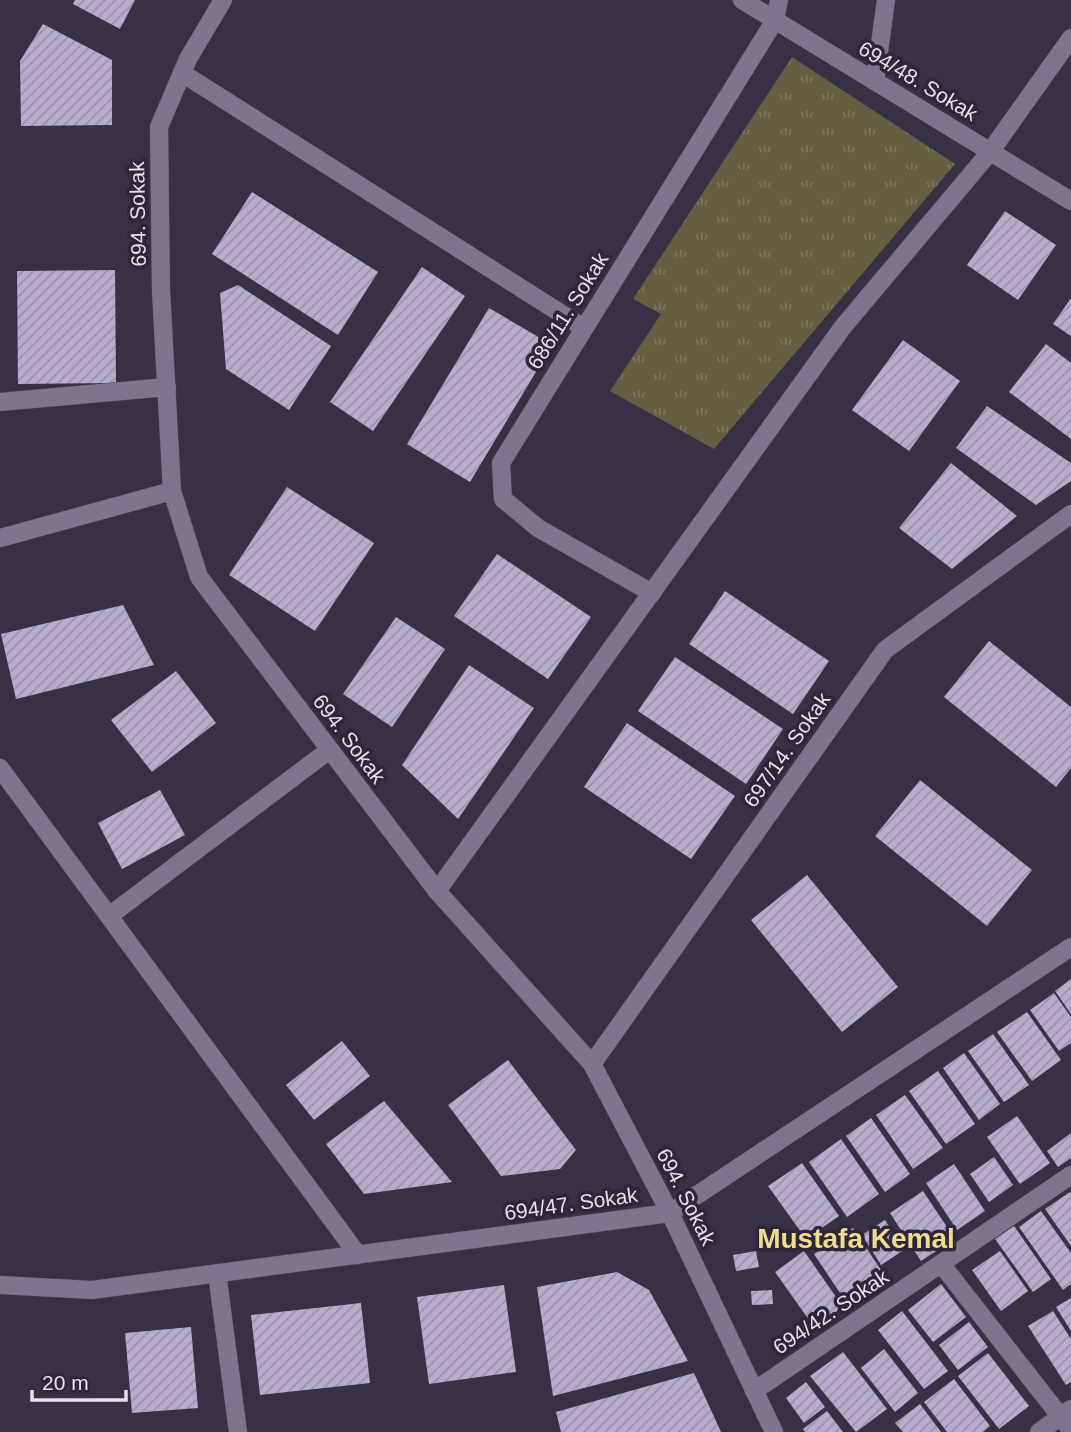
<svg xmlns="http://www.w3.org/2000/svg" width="1071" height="1432" viewBox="0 0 1071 1432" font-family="Helvetica,sans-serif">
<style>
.park{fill:url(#park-tufts)}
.building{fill:url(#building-hatch)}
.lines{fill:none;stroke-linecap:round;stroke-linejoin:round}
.minor-casing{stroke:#534c5d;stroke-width:19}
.minor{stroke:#7d758d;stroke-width:18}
.labels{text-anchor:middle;stroke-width:7;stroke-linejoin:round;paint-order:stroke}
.street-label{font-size:21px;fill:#e4e0ed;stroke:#2e263a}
.district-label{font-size:28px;font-weight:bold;fill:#f1dc8e;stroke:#2e263a}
</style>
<defs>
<pattern id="park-tufts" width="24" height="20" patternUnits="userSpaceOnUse" patternTransform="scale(1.75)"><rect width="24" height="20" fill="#665e40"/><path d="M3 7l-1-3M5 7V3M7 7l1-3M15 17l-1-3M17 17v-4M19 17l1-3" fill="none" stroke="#7c755c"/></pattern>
<pattern id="building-hatch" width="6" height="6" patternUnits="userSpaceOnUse" patternTransform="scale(1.75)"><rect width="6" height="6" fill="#b8abcd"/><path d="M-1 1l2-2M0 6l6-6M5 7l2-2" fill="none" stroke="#9b91ac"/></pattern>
</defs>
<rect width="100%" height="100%" fill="#383045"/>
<polygon class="park" points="792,57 955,164 714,449 610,391 661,314 633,299"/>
<g class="building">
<polygon points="75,0 135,0 120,29 73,4"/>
<polygon points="43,24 112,60 112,125 21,126 20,61"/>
<polygon points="252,192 378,272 338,335 212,254"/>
<polygon points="1005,211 1056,245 1018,300 967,265"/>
<polygon points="422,267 465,296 373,431 330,402"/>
<polygon points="115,270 116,383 18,384 17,271"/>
<polygon points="238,285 331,346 289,410 226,369 220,293"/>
<polygon points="1071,298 1071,336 1053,324"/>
<polygon points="489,308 552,345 470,482 407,444"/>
<polygon points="903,340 960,381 909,451 852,410"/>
<polygon points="1046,344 1071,363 1071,439 1009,392"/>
<polygon points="987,406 1071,463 1071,481 1036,505 956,448"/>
<polygon points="951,463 1017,516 952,569 899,528"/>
<polygon points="287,487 374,543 315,631 229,575"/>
<polygon points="497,554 591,617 548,679 454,616"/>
<polygon points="725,591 829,661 793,714 689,644"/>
<polygon points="123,605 154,665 16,699 1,634"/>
<polygon points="396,617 445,649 392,727 343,694"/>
<polygon points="989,641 1071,707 1071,768 1056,787 944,697"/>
<polygon points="675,657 783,729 746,784 638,711"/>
<polygon points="469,665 534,708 458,819 402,765"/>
<polygon points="176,671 216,723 152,772 111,720"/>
<polygon points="627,723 735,796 691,859 584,787"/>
<polygon points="920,780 1032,870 987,926 875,836"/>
<polygon points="160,790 185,835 122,869 98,823"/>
<polygon points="807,875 898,987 842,1032 751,920"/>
<polygon points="1071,979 1071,1014 1055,991"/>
<polygon points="1054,993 1071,1017 1071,1043 1059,1051 1030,1010"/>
<polygon points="1027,1012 1061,1060 1032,1081 997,1032"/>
<polygon points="993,1034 1029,1085 1004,1102 968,1051"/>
<polygon points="342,1041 370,1076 314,1120 286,1085"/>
<polygon points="964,1053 1000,1104 979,1120 943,1068"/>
<polygon points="508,1060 576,1150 560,1169 501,1176 448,1105"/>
<polygon points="938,1071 975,1124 946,1144 909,1091"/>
<polygon points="905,1095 943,1148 913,1169 876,1115"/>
<polygon points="384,1101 452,1182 364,1194 326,1144"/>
<polygon points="1017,1116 1050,1163 1020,1184 987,1137"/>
<polygon points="871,1118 910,1174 885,1192 846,1136"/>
<polygon points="1071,1133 1071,1158 1058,1167 1047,1151"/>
<polygon points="841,1139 879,1194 847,1217 809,1162"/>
<polygon points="994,1157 1013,1185 989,1202 970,1174"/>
<polygon points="802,1163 839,1216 806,1239 768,1186"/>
<polygon points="954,1164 985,1211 957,1230 926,1183"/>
<polygon points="923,1191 955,1239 921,1261 890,1213"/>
<polygon points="1070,1192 1071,1194 1071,1246 1045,1209"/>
<polygon points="1041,1211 1071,1253 1071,1284 1063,1290 1019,1227"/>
<polygon points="885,1220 904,1250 881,1265 862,1235"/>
<polygon points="1014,1226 1051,1279 1033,1292 995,1239"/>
<polygon points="853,1228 887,1279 848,1305 814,1254"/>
<polygon points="756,1251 759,1267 736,1271 733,1255"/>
<polygon points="804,1251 843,1307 814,1327 775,1272"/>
<polygon points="1000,1251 1028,1291 1001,1311 972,1270"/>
<polygon points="617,1272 649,1290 688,1361 553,1396 537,1287"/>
<polygon points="941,1284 966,1317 933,1342 908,1310"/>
<polygon points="504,1285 516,1372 429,1384 417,1297"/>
<polygon points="772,1290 773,1304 752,1305 751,1291"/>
<polygon points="1071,1298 1071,1331 1056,1307"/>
<polygon points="361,1303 370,1383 260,1395 251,1315"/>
<polygon points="902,1311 948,1371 924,1389 878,1330"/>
<polygon points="1053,1311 1071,1339 1071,1382 1066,1385 1028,1326"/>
<polygon points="969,1322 988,1347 958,1370 939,1345"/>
<polygon points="191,1327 198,1408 132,1413 125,1333"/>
<polygon points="884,1349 918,1393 895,1412 861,1368"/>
<polygon points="843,1352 887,1409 856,1432 810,1376"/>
<polygon points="988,1353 1029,1406 999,1429 958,1376"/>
<polygon points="694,1373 721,1432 561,1432 556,1412"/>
<polygon points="954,1379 990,1426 983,1432 947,1432 924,1402"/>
<polygon points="806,1382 825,1407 804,1423 786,1398"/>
<polygon points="920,1404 941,1432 903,1432 895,1423"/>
<polygon points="827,1411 843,1432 805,1432 803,1429"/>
</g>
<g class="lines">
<defs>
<g id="minor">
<polyline points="223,0 188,59 159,127 161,291 172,491 199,577 437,891 592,1064 670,1213 774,1432"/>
<polyline points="742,0 1071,201"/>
<polyline points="182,73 584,328"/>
<polyline points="875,81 886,0"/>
<polyline points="0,402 167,387"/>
<polyline points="0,538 172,491"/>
<polyline points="652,593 538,528 503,499 501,463 775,20 779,0"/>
<polyline points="0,768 358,1255"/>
<polyline points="437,891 842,328 990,152 1071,38"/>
<polyline points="109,916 328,751"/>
<polyline points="592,1064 885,650 1071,514"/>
<polyline points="942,1265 1071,1430"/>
<polyline points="217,1273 238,1432"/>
<polyline points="0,1285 92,1290 670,1213 1071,947"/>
<polyline points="754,1391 1071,1175"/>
<polyline points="1039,1432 1071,1409"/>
</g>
</defs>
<use href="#minor" class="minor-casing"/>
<use href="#minor" class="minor"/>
</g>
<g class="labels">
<g class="street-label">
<text transform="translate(918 81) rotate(31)" y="7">694/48. Sokak</text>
<text transform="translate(138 214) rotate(-91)" y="7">694. Sokak</text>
<text transform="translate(568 311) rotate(-58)" y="7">686/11. Sokak</text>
<text transform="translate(349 739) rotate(53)" y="7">694. Sokak</text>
<text transform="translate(787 750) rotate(-55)" y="7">697/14. Sokak</text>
<text transform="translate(686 1197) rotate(63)" y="7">694. Sokak</text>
<text transform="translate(571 1204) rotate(-8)" y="7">694/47. Sokak</text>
<text transform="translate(831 1312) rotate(-34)" y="7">694/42. Sokak</text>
</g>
<g class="district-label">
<text x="856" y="1248">Mustafa Kemal</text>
</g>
</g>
<path d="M32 1390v10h94v-10" fill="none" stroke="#e4e0ed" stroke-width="3.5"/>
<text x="42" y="1390" font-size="21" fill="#e4e0ed" stroke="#2e263a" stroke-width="5" paint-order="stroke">20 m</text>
</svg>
